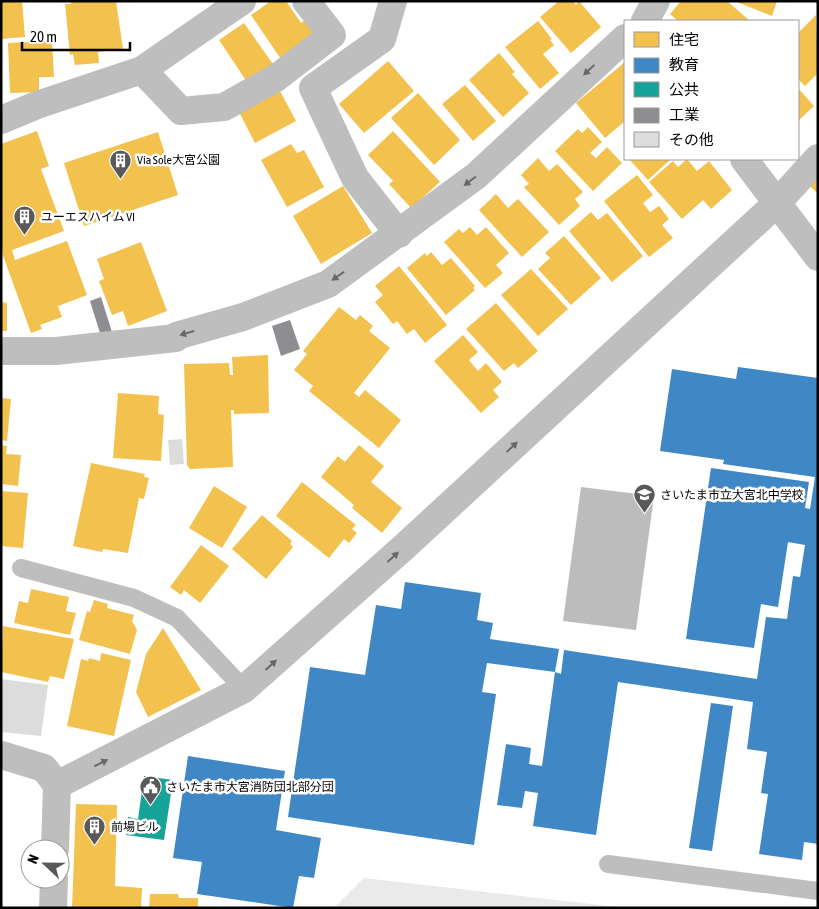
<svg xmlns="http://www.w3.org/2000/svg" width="819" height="909" font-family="'Asap Condensed','Noto Sans JP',sans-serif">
	<rect width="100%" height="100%" fill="#fff"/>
	<path fill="#eaeaea" d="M364,878L626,908H334Z"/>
	<path fill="#bcbcbc" d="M581,487L654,496L636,630L563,621Z"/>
	<path fill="#f2c14e" d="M1,1H22L25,37L1,39Z
		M71,1H116L123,49L98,52L99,63L75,65L73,54L70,55L65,4H71Z
		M271,1H286L301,23L305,20L314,34L283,62L251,15Z
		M559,1H573L576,5L579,1L601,27L571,53L540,17Z
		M681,1H727L750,21H678L670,14Z
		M734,1H777L772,16Z
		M816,15L818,73L805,86L798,79V33Z
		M538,21L552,39L550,40L554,45L543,54L559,73L540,89L505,47Z
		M244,23L275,67L249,85L219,40Z
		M52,41L54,77H39V92L10,93L8,43Z
		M499,53L515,72L512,74L529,93L503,117L469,80Z
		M388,61L414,91L364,133L339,104Z
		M625,62V121L605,138L576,103Z
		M465,85L496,121L473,141L442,104Z
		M798,88L814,106L798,121Z
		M280,91L296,121L255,143L239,112Z
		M418,93L460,140L434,165L391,118Z
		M588,127L602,142L590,153L596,158L607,147L622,163L593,191L555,151L578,129L582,133Z
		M37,131L49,166L41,169L64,231L12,250L15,260L67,241L87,295L58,306L62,317L40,325L42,329L31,333L1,250V144Z
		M393,131L440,182L411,208L389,184L393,181L368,155Z
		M158,132L178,195L84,226L64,163Z
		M291,144L297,153L304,150L324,187L287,207L261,160Z
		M538,158L549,171L557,164L583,192L575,199L580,206L559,225L524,187L529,184L521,175Z
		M629,159H671L648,180Z
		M687,159L697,171L709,161L732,190L711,209L703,200L682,219L649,182L673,161L678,167Z
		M637,175L653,195L643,203L650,212L659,206L669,219L662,225L673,238L649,257L604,201Z
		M818,178V194L810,186Z
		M343,186L372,233L321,264L293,216Z
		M496,194L508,208L518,199L549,232L522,257L479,210Z
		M591,212L598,220L607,213L643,256L612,282L569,231Z
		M470,227L477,235L486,227L509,253L496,265L503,273L485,288L444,242L459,229L463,233Z
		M564,236L601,278L571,305L538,269L550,258L545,253Z
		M141,242L167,311L128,326L123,311L112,315L99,281L104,279L97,259Z
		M431,252L442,265L451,258L475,286L473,288L475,290L446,315L407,268L425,253L427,256Z
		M399,266L447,325L425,343L414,329L407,334L397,321L393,324L375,302L383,295L375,286Z
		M531,269L568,309L538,336L501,295Z
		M1,302L7,303V331H1Z
		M496,303L538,351L518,368L514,363L504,371L466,329Z
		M339,307L356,320L360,315L373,326L369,331L390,348L354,393L359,397L365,390L401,420L379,448L309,391L313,386L294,370L307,354L303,351Z
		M463,335L478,352L469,360L478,371L486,363L502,382L493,390L499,397L481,413L434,361Z
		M268,355L269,413L234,414V410H231L233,467L190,469L187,465L184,364L229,363L230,375H233L232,357Z
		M118,393L159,396L158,414L164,415L161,461L113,458Z
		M1,398L11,399L7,441L1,440Z
		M1,445L7,446L6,454L21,455L18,486L1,484Z
		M359,445L384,466L371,482L402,508L382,533L352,508L354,505L321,477L338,456L345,462Z
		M91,463L145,474L144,477L149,478L144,499L139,498L128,553L103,549L102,552L73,546Z
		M302,482L356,525L352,529L357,533L349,543L344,539L329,558L276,516Z
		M214,486L247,507L222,548L189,528Z
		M1,491L28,493L23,548L1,546Z
		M262,515L292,541L290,544L293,547L266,579L232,549Z
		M201,545L229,566L200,603L184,590L181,595L170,587Z
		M31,589L69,597L66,611L76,613L70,635L14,623L19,601L28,603Z
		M94,600L108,604L107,608L134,615L132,621L137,630L130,654L79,640L87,611L90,612Z
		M3,626L74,639L64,679L50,676L48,682L1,672Z
		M163,628L201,690L148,717L136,692L146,654Z
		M101,653L131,660L114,736L67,726L81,659L88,661L89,658L100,661Z
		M76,804L117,805L115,886L142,888L141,908H72Z
		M150,894H178L179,898H198V908H149Z"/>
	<path fill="#3f88c5" d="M738,367L818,378V844L804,842L802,860L759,854L768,794L761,793L767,752L747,749L753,702L618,682L596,835L533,826L538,793L525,791L522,808L497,805L506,744L531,748L529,764L542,766L555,672L561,674L564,650L757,679L766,617L787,619L793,576L800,577L805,545L788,542L778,607L761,604L754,648L686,639L711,468L809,482L805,508L810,509L815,477L723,464L724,460L660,451L672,369L736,379Z
		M405,582L481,593L477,620L493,623L490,639L559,649L555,672L487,663L482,692L496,694L474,845L288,817L310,667L365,675L376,605L401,609Z
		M711,703L733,706L712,851L689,848Z
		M188,756L285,771L276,830L321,838L314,878L299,876L293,908L197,894L202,862L173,858Z"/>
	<path fill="#17a398" d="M144,776L173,780L164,840L126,835L128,817L138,819Z"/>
	<path fill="#8d8d92" d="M101,297L112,332L101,336L90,301Z
		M290,320L300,349L281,356L272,326Z"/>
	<path fill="#dcdcdc" d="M182,439L184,464L170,465L168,440Z
		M1,679L48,685L41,736L1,732Z"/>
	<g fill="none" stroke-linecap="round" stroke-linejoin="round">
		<path stroke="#bebebe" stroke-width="18" d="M21,568L134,598L177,618L244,689
			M608,864L818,891"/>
		<path stroke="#bebebe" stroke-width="28" d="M393,1L382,39L313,88L355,178L399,234
			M645,21L656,1
			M142,70L181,111L224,107L276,78L332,35L306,1
			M1,120L37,105L142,70L242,1
			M744,159L777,203L818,158
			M1,351H56L176,338V336L243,317L328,284L476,176L625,38
			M1,755L44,768L57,785L55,849
			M57,785L244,689L404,547L777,203L818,257
			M53,908L54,879"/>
	</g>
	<defs><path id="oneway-solid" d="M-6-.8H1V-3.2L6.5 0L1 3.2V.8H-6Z" transform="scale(1.25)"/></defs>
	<g fill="#686868">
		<use href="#oneway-solid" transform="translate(589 70) rotate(137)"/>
		<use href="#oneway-solid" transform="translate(470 181) rotate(143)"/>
		<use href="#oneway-solid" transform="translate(338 276) rotate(145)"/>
		<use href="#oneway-solid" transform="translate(187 333) rotate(164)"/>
		<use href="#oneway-solid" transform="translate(512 447) rotate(-43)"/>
		<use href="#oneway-solid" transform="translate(393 557) rotate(-42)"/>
		<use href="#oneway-solid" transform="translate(271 665) rotate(-42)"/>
		<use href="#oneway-solid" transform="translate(101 763) rotate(-27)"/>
	</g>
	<defs>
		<symbol id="building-pin" viewBox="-11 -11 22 30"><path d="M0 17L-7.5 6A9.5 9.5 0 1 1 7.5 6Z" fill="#595959" stroke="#fff"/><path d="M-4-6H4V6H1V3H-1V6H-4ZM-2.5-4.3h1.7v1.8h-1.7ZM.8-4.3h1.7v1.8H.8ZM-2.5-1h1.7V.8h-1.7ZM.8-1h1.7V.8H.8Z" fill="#fff"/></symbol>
		<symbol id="school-pin" viewBox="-11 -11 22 30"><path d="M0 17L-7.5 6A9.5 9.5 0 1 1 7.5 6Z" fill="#595959" stroke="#fff"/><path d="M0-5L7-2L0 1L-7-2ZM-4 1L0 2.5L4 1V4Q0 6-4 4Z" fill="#fff"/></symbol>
		<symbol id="civic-pin" viewBox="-11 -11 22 30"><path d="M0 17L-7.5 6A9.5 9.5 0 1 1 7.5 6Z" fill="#595959" stroke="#fff"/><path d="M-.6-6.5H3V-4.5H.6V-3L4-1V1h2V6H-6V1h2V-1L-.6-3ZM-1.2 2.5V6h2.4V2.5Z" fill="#fff"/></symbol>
	</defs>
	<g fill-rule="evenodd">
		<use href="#building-pin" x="108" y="148" width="25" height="34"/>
		<use href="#building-pin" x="12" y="204" width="25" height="34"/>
		<use href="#school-pin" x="632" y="482" width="25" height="34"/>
		<use href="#civic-pin" x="138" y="774" width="25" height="34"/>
		<use href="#building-pin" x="82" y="814" width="25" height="34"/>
	</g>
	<g text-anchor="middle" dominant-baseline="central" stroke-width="5" stroke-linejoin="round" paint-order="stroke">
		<g font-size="12" fill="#000" stroke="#fff" text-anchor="start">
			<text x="137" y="160">Via Sole大宮公園</text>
			<text x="41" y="217">ユーエスハイム VI</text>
			<text x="660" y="495">さいたま市立大宮北中学校</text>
			<text x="166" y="787">さいたま市大宮消防団北部分団</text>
			<text x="111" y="827">前場ビル</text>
		</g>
	</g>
	<rect width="819" height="909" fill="none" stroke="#000000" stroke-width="5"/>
	<rect x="624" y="20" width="175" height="140" fill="#ffffff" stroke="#999999"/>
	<rect x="634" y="32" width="25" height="15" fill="#f2c14e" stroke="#999999"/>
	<text x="669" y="45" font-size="15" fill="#000000">住宅</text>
	<rect x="634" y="58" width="25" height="15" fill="#3f88c5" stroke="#999999"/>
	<text x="669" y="70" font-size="15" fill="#000000">教育</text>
	<rect x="634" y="82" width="25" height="15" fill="#17a398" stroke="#999999"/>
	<text x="669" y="95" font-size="15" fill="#000000">公共</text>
	<rect x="634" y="108" width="25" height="15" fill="#8d8d92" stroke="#999999"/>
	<text x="669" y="120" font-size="15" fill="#000000">工業</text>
	<rect x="634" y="132" width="25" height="15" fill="#dcdcdc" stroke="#999999"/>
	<text x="669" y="145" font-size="15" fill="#000000">その他</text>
	<g transform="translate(45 864) rotate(292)"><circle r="24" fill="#ffffff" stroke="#999999"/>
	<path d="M0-4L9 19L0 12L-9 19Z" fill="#595959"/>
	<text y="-8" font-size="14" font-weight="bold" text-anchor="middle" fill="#000000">N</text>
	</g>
	<path d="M22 42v8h108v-8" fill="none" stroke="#000000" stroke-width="2.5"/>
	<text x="30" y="42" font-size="15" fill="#000000" stroke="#ffffff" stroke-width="4" paint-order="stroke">20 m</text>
</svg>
